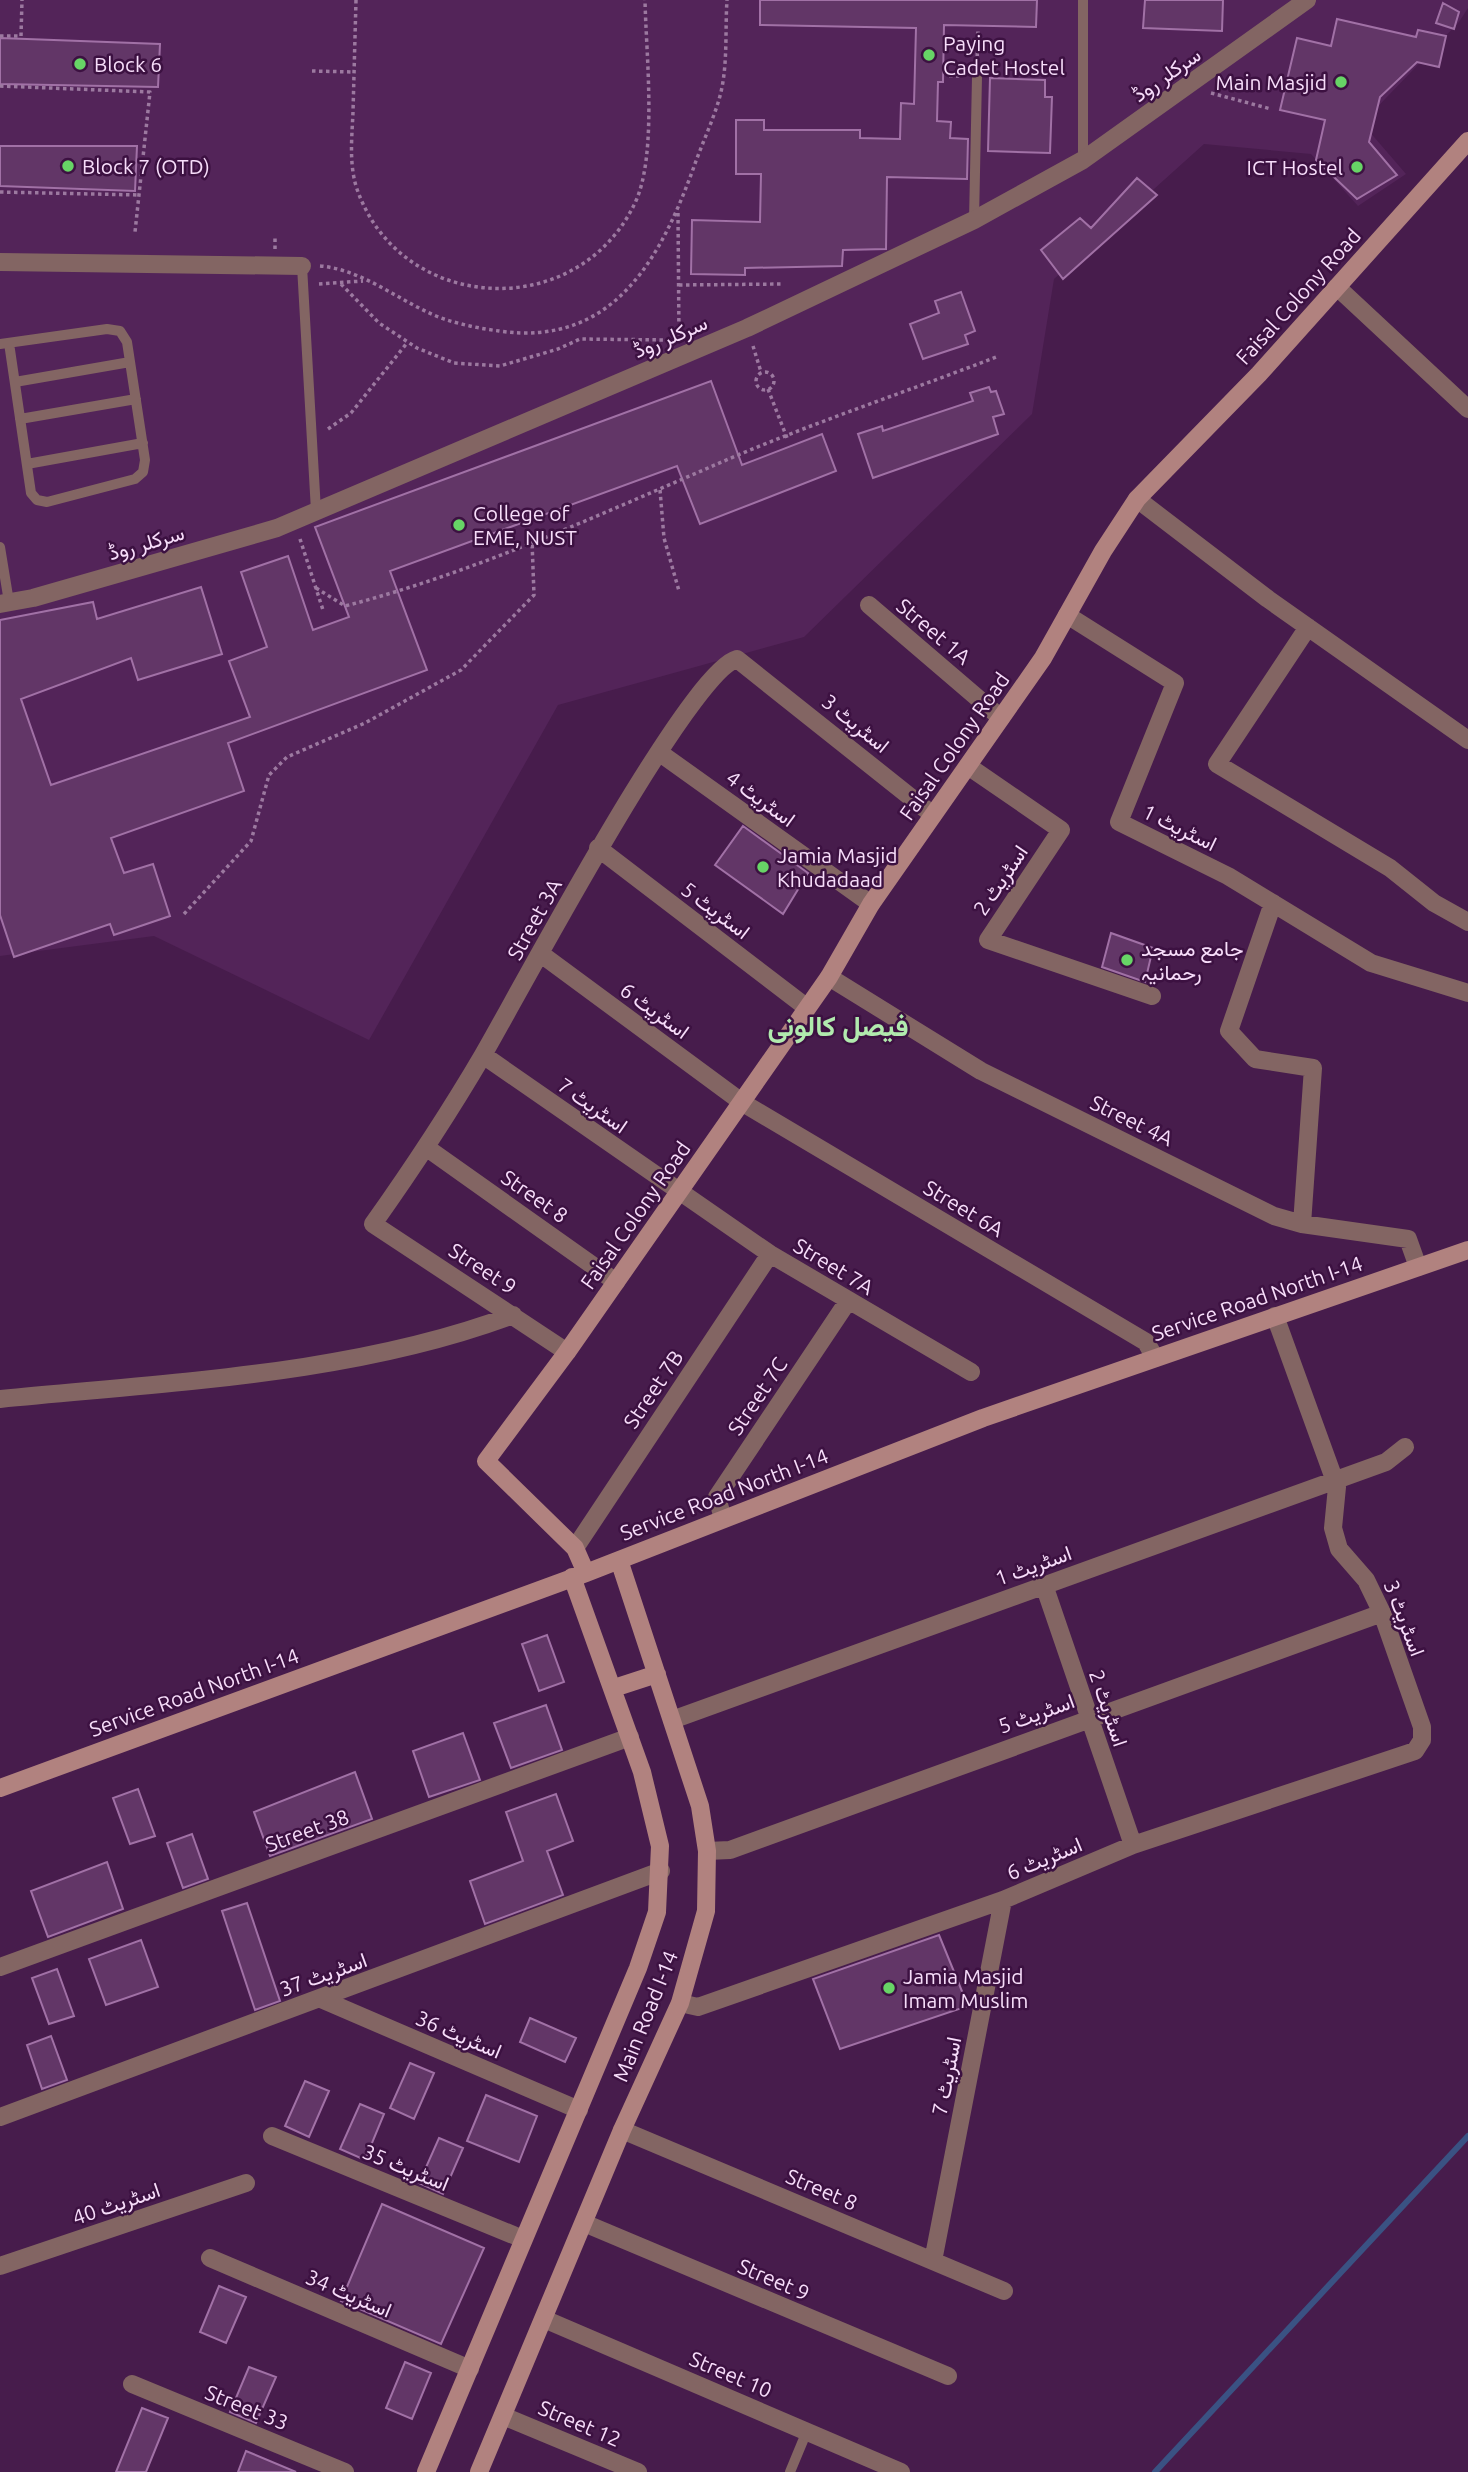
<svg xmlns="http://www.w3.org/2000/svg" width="1468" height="2472" font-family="Ubuntu,Vazirmatn,sans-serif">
	<rect width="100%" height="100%" fill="#471c4c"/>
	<path fill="#532459" d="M0,0H1468V8L1459,22L1362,123L1406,174L1358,206L1311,154L1204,144L1054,279L1032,414L804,637L558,705L369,1040L154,936L0,956Z"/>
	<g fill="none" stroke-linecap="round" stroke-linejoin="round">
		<path stroke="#3a5283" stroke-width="6" d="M1155,2472L1468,2136"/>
	</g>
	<path fill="#623667" stroke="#a171a6" stroke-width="2" d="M760,0H1037L1036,27L944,25L943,82H938L937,121L951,122L950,138L968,139L967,179L887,177L886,249L843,250L842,266L745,268V275L691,274L692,220L760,222L761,174H736V120H764V130H860V138L900,139L901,103L914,104L916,28L760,25Z
		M1145,0H1223L1222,31L1143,28Z
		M1443,3L1459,12L1454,29L1436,23Z
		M1337,19L1416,37L1418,30L1446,36L1439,67L1417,62L1380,97L1369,142L1397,175L1357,199L1316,160L1325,120L1280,110L1297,38L1331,46Z
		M0,38L160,44L158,87L0,84Z
		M990,78L1045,80V97H1052L1050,153L988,151Z
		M0,146H137L135,191L0,186Z
		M1137,178L1157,195L1063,279L1041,250L1080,218L1091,228Z
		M961,292L975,331L965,335L968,344L923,359L910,324L939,313L935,301Z
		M711,381L742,465L822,434L836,471L700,524L677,466L390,571L427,670L228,743L244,791L111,838L124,873L153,864L170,916L114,935L110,924L14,957L0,915V620L93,602L97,619L201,587L222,654L138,680L131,658L21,699L51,785L250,717L229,661L267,647L241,572L288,556L313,630L349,617L315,527Z
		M989,387L991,392L996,391L1004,414L993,417L998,434L873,478L858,434L882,426L883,431L973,401L970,393Z
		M743,826L808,873L783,914L715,865Z
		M1111,933L1153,948L1145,982L1102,967Z
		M547,1635L564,1682L539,1691L522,1644Z
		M546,1705L562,1750L511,1768L494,1723Z
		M463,1733L480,1780L429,1797L413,1751Z
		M355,1772L372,1819L270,1856L254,1812Z
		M138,1789L155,1836L130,1844L113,1798Z
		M556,1794L573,1841L547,1851L563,1895L485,1924L470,1881L523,1861L506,1812Z
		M192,1834L208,1879L183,1888L167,1843Z
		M107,1862L123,1909L48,1937L31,1891Z
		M247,1903L280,2001L255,2010L222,1911Z
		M939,1935L968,2006L840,2049L813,1979Z
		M141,1940L158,1987L106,2005L89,1959Z
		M57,1969L74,2016L49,2024L32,1978Z
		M530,2018L576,2038L565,2062L520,2042Z
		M51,2036L67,2080L42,2089L27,2045Z
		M410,2063L434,2073L414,2119L390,2108Z
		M305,2081L329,2091L309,2137L285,2126Z
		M486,2095L537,2116L519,2162L467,2141Z
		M360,2104L384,2114L365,2160L340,2149Z
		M439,2138L463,2148L443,2194L419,2183Z
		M382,2204L484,2248L441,2344L341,2301Z
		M219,2286L246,2297L226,2343L200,2332Z
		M405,2362L431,2373L412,2419L386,2408Z
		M249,2367L276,2377L256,2423L230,2412Z
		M142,2408L168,2418L146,2472H116Z
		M246,2451L296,2472H238Z"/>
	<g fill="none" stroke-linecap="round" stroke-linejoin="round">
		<path stroke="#9c79a0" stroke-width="3.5" stroke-dasharray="3.5 3.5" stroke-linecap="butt" d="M356,0C355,37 354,74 353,112C352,136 349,162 356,186C397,313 575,325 634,205C658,158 646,55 645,0
			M0,36H21L22,0
			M977,63L978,30
			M312,71L354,72
			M949,76H962
			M0,86L150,92L135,232
			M1211,93L1271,109
			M0,192L139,195
			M678,213L679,338
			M275,249V237
			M320,266C367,270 404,306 447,320C463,325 483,329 499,331C616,348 663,254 696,161C704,139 714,118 720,96C728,66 725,30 727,0
			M319,284L363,281
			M341,284L379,323L417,348L454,363L500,366L558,349L580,339L668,340
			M679,285L783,284
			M753,346L761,372
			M756 381a9 9 0 1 1 18 0a9 9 0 1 1-18 0Z
			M768,389L787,438
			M328,429L351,413L407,343
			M660,490L664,538L679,591
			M300,539L323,610
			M316,588L345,606C469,574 590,519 708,468C800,427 901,394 996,357
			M184,914L251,841L269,775L287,757L365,723L461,670L534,595L532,541"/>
		<path stroke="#836563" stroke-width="10" d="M1083,0V160
			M974,220L977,77
			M302,266L316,511
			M0,344L107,329L120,331L127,342L145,460L143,472L135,479L47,502L37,500L31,493L9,343
			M15,382L130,362
			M20,419L136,399
			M27,464L143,443
			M0,547L9,602
			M790,2472L807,2431"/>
		<path stroke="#836563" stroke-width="18" d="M0,262L302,266
			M1337,287L1468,409
			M1137,499L1268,599L1468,740
			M0,604L33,598L277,528L747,328L974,220L1083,160L1307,0
			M869,605L1001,718
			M1067,615L1175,683L1119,822L1228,876L1371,963L1468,993
			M1308,627L1217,764L1390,868L1434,903L1468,922
			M660,753L871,904
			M968,766L1061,830L988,940L1152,996
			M598,848L806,1007
			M1273,903L1229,1031L1255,1059L1313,1068L1302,1224
			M541,954L743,1103L1146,1342L1155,1358
			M829,977L981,1071L1274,1216L1302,1224L1408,1239L1418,1267
			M483,1055L770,1254L971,1372
			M427,1148L616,1282
			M567,1352L373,1224C412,1169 449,1113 483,1055C518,995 689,671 737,659L933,815
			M0,1399C169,1382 353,1375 513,1315
			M723,1519L717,1497L848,1301
			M575,1548L770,1254
			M1044,1585L1133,1845
			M672,1720L1386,1462L1405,1447
			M707,1851L730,1850L1382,1613
			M0,1967L630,1737
			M321,1999L579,2110
			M680,2003L698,2007L1003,1900L1133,1845L1415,1751L1422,1740V1727L1382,1613L1366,1580L1339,1549L1333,1528L1337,1487L1275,1316
			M0,2117L661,1871
			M622,2130L1004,2291
			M272,2136L523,2239
			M584,2223L948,2376
			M210,2258L470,2369
			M933,2261L1003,1900
			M0,2266L246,2183
			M544,2319L901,2472
			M132,2384L345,2472
			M503,2416L638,2472"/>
		<path stroke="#b1827f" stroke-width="18" d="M586,1573L575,1548L486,1461L567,1352L829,977L871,904L1043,658L1103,551L1137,499L1259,374L1468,141
			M614,1688L657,1674
			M0,1788L586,1573L983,1418L1468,1250
			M426,2472L638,1968L657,1912L660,1846L642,1772L572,1577
			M479,2472L622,2130L680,2003L706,1911L707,1851L700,1806L619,1560"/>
	</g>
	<g fill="#67d466" stroke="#3c1141" stroke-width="2.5">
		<circle cx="929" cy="55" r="7"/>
		<circle cx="80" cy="64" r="7"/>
		<circle cx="1341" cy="82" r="7"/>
		<circle cx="68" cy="166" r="7"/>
		<circle cx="1357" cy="167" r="7"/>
		<circle cx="459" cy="525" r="7"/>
		<circle cx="763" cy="867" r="7"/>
		<circle cx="1127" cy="960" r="7"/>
		<circle cx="889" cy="1988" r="7"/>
	</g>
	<g text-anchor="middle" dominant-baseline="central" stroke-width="5" stroke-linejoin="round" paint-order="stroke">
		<g font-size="21" fill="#f7ddfa" stroke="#3c1141" text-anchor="start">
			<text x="943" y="43">Paying<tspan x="943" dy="24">Cadet Hostel</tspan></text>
			<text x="94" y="64">Block 6</text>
			<text x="1327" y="82" text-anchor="end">Main Masjid</text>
			<text x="82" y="166">Block 7 (OTD)</text>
			<text x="1343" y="167" text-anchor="end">ICT Hostel</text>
			<text x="473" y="513">College of<tspan x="473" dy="24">EME, NUST</tspan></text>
			<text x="777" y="855">Jamia Masjid<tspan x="777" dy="24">Khudadaad</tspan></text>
			<text x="1141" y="948">جامع مسجد<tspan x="1141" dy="24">رحمانیہ</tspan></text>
			<text x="903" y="1976">Jamia Masjid<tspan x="903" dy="24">Imam Muslim</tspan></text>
		</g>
		<g font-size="21" fill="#f7ddfa" stroke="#3c1141">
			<text transform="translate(1166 74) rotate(-35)">سرکلر روڈ</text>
			<text transform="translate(1298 296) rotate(-48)">Faisal Colony Road</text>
			<text transform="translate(670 336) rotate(-23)">سرکلر روڈ</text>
			<text transform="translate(146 542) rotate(-16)">سرکلر روڈ</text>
			<text transform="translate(934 631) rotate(40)">Street 1A</text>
			<text transform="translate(856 723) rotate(39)">اسٹریٹ 3</text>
			<text transform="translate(954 746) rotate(-55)">Faisal Colony Road</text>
			<text transform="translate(761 798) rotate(36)">اسٹریٹ 4</text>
			<text transform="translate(1180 827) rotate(26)">اسٹریٹ 1</text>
			<text transform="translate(1000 880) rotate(-56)">اسٹریٹ 2</text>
			<text transform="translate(716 910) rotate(37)">اسٹریٹ 5</text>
			<text transform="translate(534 919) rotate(-61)">Street 3A</text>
			<text transform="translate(655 1010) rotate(36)">اسٹریٹ 6</text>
			<text transform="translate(593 1105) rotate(35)">اسٹریٹ 7</text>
			<text transform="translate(1132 1120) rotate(26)">Street 4A</text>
			<text transform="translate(535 1196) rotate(35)">Street 8</text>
			<text transform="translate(964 1208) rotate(31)">Street 6A</text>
			<text transform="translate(635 1215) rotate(-55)">Faisal Colony Road</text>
			<text transform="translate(834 1266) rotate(31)">Street 7A</text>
			<text transform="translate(483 1268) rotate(33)">Street 9</text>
			<text transform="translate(1257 1298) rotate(-19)">Service Road North I-14</text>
			<text transform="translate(653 1389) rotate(-56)">Street 7B</text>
			<text transform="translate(757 1396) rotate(-56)">Street 7C</text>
			<text transform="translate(724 1494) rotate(-21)">Service Road North I-14</text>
			<text transform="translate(1033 1565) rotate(-20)">اسٹریٹ 1</text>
			<text transform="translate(1405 1618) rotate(69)">اسٹریٹ 3</text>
			<text transform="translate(194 1692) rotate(-20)">Service Road North I-14</text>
			<text transform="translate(1109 1708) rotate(71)">اسٹریٹ 2</text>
			<text transform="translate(1036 1713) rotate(-20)">اسٹریٹ 5</text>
			<text transform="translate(307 1830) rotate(-20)">Street 38</text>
			<text transform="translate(1044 1858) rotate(-23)">اسٹریٹ 6</text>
			<text transform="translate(323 1974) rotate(-20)">اسٹریٹ 37</text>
			<text transform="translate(645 2016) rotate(-68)">Main Road I-14</text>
			<text transform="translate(459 2034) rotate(23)">اسٹریٹ 36</text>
			<text transform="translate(946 2076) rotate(-79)">اسٹریٹ 7</text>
			<text transform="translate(406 2167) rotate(22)">اسٹریٹ 35</text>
			<text transform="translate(822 2189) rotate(23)">Street 8</text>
			<text transform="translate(116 2203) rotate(-19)">اسٹریٹ 40</text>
			<text transform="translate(774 2279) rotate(23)">Street 9</text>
			<text transform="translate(349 2293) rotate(23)">اسٹریٹ 34</text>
			<text transform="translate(731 2374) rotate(23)">Street 10</text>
			<text transform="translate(247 2407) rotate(22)">Street 33</text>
			<text transform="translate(580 2423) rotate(23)">Street 12</text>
		</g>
		<g font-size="28" font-weight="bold" fill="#b1eaae" stroke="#3c1141">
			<text x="838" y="1025">فیصل کالونی</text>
		</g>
	</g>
</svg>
